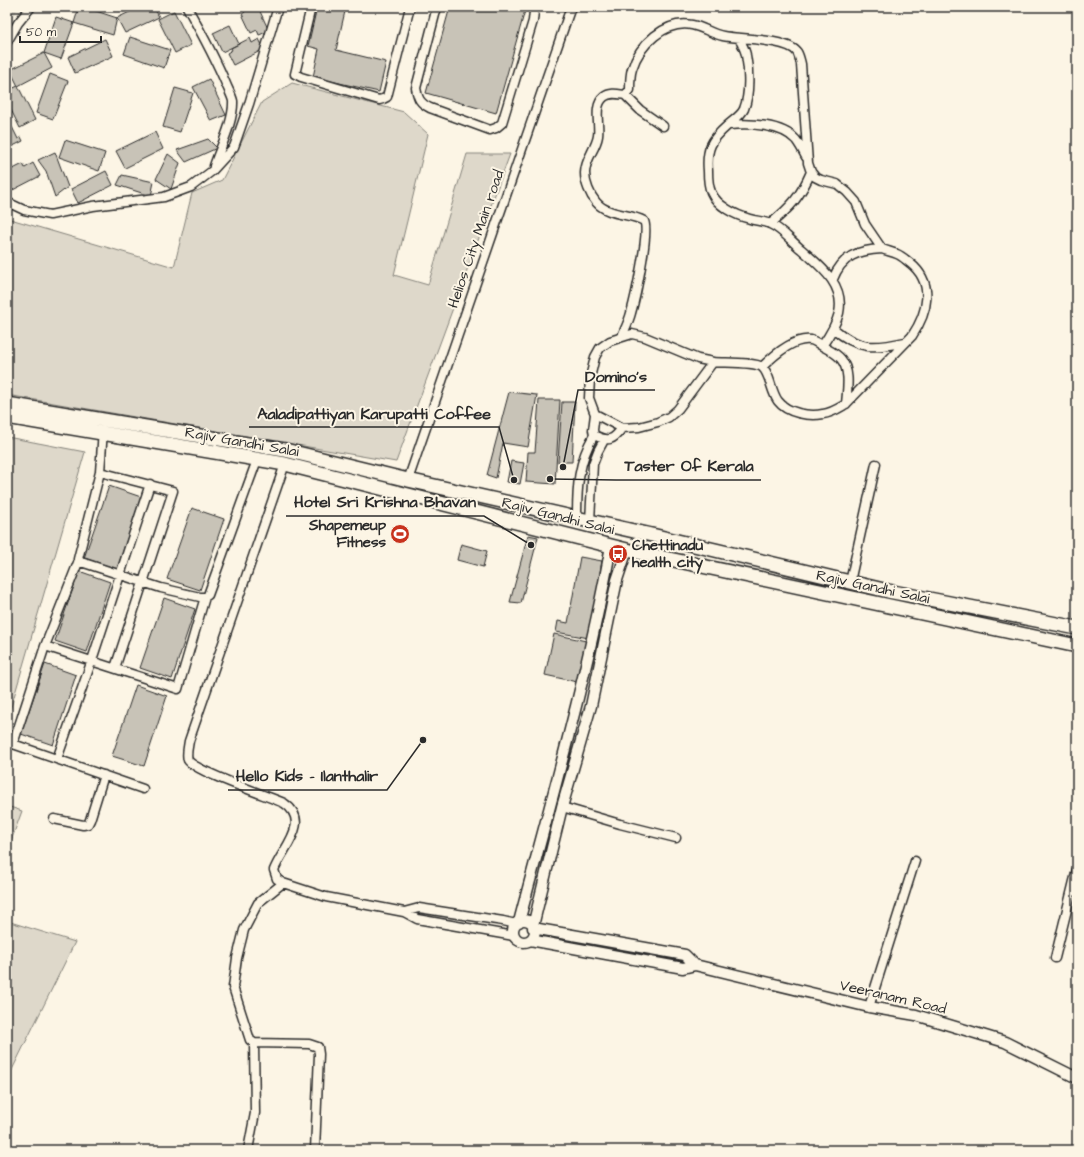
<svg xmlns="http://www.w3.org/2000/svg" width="1084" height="1157" font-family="'Architects Daughter',sans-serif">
	<rect width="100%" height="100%" fill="#fcf5e5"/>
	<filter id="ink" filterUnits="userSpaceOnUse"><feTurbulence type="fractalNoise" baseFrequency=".025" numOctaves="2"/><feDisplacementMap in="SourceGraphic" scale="8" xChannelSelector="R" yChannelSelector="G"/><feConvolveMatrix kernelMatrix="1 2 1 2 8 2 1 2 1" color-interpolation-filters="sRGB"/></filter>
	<g filter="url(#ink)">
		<path fill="#ece6d7" d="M7,7H18L7,32Z"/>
		<path fill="#ded8ca" stroke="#84827a" d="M292,83L404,112L428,134L394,275L428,285L467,154H510L396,462L7,395V218L174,267L192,193L222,180L262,102Z
			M7,437L85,452L7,721Z
			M7,806L22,811L7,852Z
			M7,921L75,942L7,1080Z"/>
		<path fill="#c8c3b7" stroke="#2b2b2b" d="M79,7H84L117,18L113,35L74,23Z
			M140,7H154L159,17L125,33L117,18Z
			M243,7H258L269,31L259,35L257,30L251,33L242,14L245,12Z
			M317,7H346L336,50L386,62L379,92L313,77L319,49L308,46Z
			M450,7H526L496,113L426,93Z
			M174,11L191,45L175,53L158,19Z
			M56,17L74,23L61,59L44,53Z
			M230,25L239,44L222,52L213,33Z
			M130,37L170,50L164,68L124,54Z
			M250,38L252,43L259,39L264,49L233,65L227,53L232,50L231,48Z
			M105,39L113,56L75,73L68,57Z
			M44,53L52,68L18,86L10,70Z
			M50,74L68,81L53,119L36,113Z
			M209,79L226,115L211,121L193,87Z
			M18,86L35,120L20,128L7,102V91Z
			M175,88L193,93L180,132L163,127Z
			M12,127L18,139L21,137L23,141L7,149V130Z
			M155,132L163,149L125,168L116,151Z
			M208,139L217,148L186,162L177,150Z
			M65,140L105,153L99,171L59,157Z
			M55,152L68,187L55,197L46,171L38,160Z
			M168,154L180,163L171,189L156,179Z
			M7,157L13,169L23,164L25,168L33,163L40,176L7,193Z
			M106,171L113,185L78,203L71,189Z
			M122,175L154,182L151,196L117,185Z
			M509,392L537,395L528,447L503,443L496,478L487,475Z
			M539,400H560L555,484L526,482L528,452H535Z
			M562,402H575L572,462H558Z
			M511,461L524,463L520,484L507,482Z
			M109,486L141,497L117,569L84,558Z
			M192,508L224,519L200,590L167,579Z
			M528,535L538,537L521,603L510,602Z
			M461,544L487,551L483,567L457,560Z
			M580,557L602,561L589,638L556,632L558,621L568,623Z
			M79,571L110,582L87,652L55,641Z
			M164,598L195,609L172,679L140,668Z
			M554,634L586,641L577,682L545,675Z
			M45,664L76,675L53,745L21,734Z
			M136,685L167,696L144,766L112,756Z"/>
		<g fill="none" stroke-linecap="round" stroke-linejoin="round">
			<defs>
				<path id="minor" d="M187,7C201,32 215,57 226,84C228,89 232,96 233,101C234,121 220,148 214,166
					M311,7L295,74L301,77L379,100L383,99L387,97L410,7
					M437,7L416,88C418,99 420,103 430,108L490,130L496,128L502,123L533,21L534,11L533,7
					M739,38C741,43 745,49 746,55C749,70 750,94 744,109C741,116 732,121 727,126C711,140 706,149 708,171C708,177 708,185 711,192C717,206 735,215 750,219C756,221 764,221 770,224C782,229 791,241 801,249C820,266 845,284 839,313C836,325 829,336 822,346C819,344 815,341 811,340C794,337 773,356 762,367
					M7,42L18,23L31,7
					M625,95L640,110L663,126
					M729,125C749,123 782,124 796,140C800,145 803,151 806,157
					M7,202L24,210L50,215L93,206L164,197L191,187L212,171L234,147L249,104L278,7
					M770,224C791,207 800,197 811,172
					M833,279C842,256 858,250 882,249
					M833,328C858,350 874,349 905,342
					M822,346C829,350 836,353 841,359C851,371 847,390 846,404
					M595,414L622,428L639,427L658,422L669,417L678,409L713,362C724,363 755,362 762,367C770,373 771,392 778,401C787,413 809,417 823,414C832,413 839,408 846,404L912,336C928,312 935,283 910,263C906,260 902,256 897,254C892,252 887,251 882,249L865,224L856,202L847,192L837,184L821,180L815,177L811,172L808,163L801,64C800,60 799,55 797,52C788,39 739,39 723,36C712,34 703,27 692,25C665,20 639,45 632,69C630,75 630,83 630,90L625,95C618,94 610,92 604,97C593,106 600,124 598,136C596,149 585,159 585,173C585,183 590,195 596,202C608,216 629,213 644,221C650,231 635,299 631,313C629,321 625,329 622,336
					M622,428C613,441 608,442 594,435L593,430L595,414L589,398L590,378L595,357L600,348L610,341L632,334L645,337L698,359L713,362
					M103,430L100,472L78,559L81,562L161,588L200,597H205
					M285,464L189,741C188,747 186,755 188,760C194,771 268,796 284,803C312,822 283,847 274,870L277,879L283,883L326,897L404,912L417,919L514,936
					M100,472L173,491L115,668
					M408,480L571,7
					M577,518C577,487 578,462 594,435
					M590,521L593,464L598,451L604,440
					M79,560L45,646L13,744L143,789
					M850,582L876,464
					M45,646L178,689L205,597L208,595L257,460
					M57,759L92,660L150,484
					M562,807L620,824L676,838
					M54,819L83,825L88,824L90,820L104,775
					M283,883L258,903L244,930L237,958L233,987L250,1040L254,1043L309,1044L318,1047L319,1054L315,1150
					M404,912L419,908L503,921L516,924
					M1055,958L1077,869
					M869,1007L915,861
					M248,1150L255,1113L254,1043"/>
				<path id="tertiary" d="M513 931a11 11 0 1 1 22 0a11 11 0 1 1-22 0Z
					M519,922C552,797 588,673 611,546
					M533,926L562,807L591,706L617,580L627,550
					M533,928L685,955L695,965
					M530,940L683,968L695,965L869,1007L916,1015L1005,1042L1077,1078"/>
				<path id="primary" d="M7,404L285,450L408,480L656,536L888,591L1077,628
					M7,417L285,464L627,550L1077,646"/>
			</defs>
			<use href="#minor" stroke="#2b2b2b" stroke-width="11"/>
			<use href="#tertiary" stroke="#2b2b2b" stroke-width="13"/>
			<use href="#primary" stroke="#2b2b2b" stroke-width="16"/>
			<use href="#minor" stroke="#fcf5e5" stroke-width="8"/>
			<use href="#tertiary" stroke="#fcf5e5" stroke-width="10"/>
			<use href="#primary" stroke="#fcf5e5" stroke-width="13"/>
		</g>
	</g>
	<defs>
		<symbol id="stadium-disc" viewBox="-11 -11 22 22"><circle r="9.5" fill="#c8321e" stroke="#fcf5e5"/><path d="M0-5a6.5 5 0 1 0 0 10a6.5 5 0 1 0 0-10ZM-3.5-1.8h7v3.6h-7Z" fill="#fff"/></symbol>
		<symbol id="bus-disc" viewBox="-11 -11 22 22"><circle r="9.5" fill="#c8321e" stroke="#fcf5e5"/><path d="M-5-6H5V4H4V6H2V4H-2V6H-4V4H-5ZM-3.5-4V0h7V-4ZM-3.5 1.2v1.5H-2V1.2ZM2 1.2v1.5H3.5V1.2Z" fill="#fff"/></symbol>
	</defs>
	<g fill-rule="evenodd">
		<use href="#stadium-disc" x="389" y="523" width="22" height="22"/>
		<use href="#bus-disc" x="607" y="543" width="22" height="22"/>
	</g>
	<g text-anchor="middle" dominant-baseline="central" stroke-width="4" stroke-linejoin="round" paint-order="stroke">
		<g font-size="15" fill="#2b2b2b" stroke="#fcf5e5">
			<text transform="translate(476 239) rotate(-71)">Helios City Main road</text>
			<text transform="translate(242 442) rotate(10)">Rajiv Gandhi Salai</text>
			<text transform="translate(558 516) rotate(14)">Rajiv Gandhi Salai</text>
			<text transform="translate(873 587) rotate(12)">Rajiv Gandhi Salai</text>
			<text transform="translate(893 997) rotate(13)">Veeranam Road</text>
		</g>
		<g font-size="15" font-weight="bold" fill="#2b2b2b" stroke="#fcf5e5" text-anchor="end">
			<text x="386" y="525">Shapemeup<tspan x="386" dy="17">Fitness</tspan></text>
			<text x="632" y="545" text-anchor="start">Chettinadu<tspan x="632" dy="17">health city</tspan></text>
		</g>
	</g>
	<path fill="none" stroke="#2b2b2b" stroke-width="1.5" d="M563 467L578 390H655M514 480L499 427H249M550 479L616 480H761M531 545L484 516H286M423 740L387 790H228"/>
	<g fill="#2b2b2b" stroke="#fcf5e5" stroke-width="1.5">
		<circle cx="563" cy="467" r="4"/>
		<circle cx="514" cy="480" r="4"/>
		<circle cx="550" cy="479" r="4"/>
		<circle cx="531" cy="545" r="4"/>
		<circle cx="423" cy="740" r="4"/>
	</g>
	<g font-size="16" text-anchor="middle" font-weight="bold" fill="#2b2b2b" stroke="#fcf5e5" stroke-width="4" stroke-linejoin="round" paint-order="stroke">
		<text x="616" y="382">Domino's</text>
		<text x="374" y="419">Aaladipattiyan Karupatti Coffee</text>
		<text x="689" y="471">Taster Of Kerala</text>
		<text x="385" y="507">Hotel Sri Krishna Bhavan</text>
		<text x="307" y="781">Hello Kids - Ilanthalir</text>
	</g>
	<rect width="1084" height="1157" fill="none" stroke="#fcf5e5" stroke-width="24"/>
	<rect x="12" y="12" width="1060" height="1133" fill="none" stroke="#2b2b2b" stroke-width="1.5" filter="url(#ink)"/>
	<path d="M20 36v6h81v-6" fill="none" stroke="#2b2b2b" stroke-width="2"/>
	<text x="26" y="36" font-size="12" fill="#2b2b2b" stroke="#fcf5e5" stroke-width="3" paint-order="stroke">50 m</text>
</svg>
